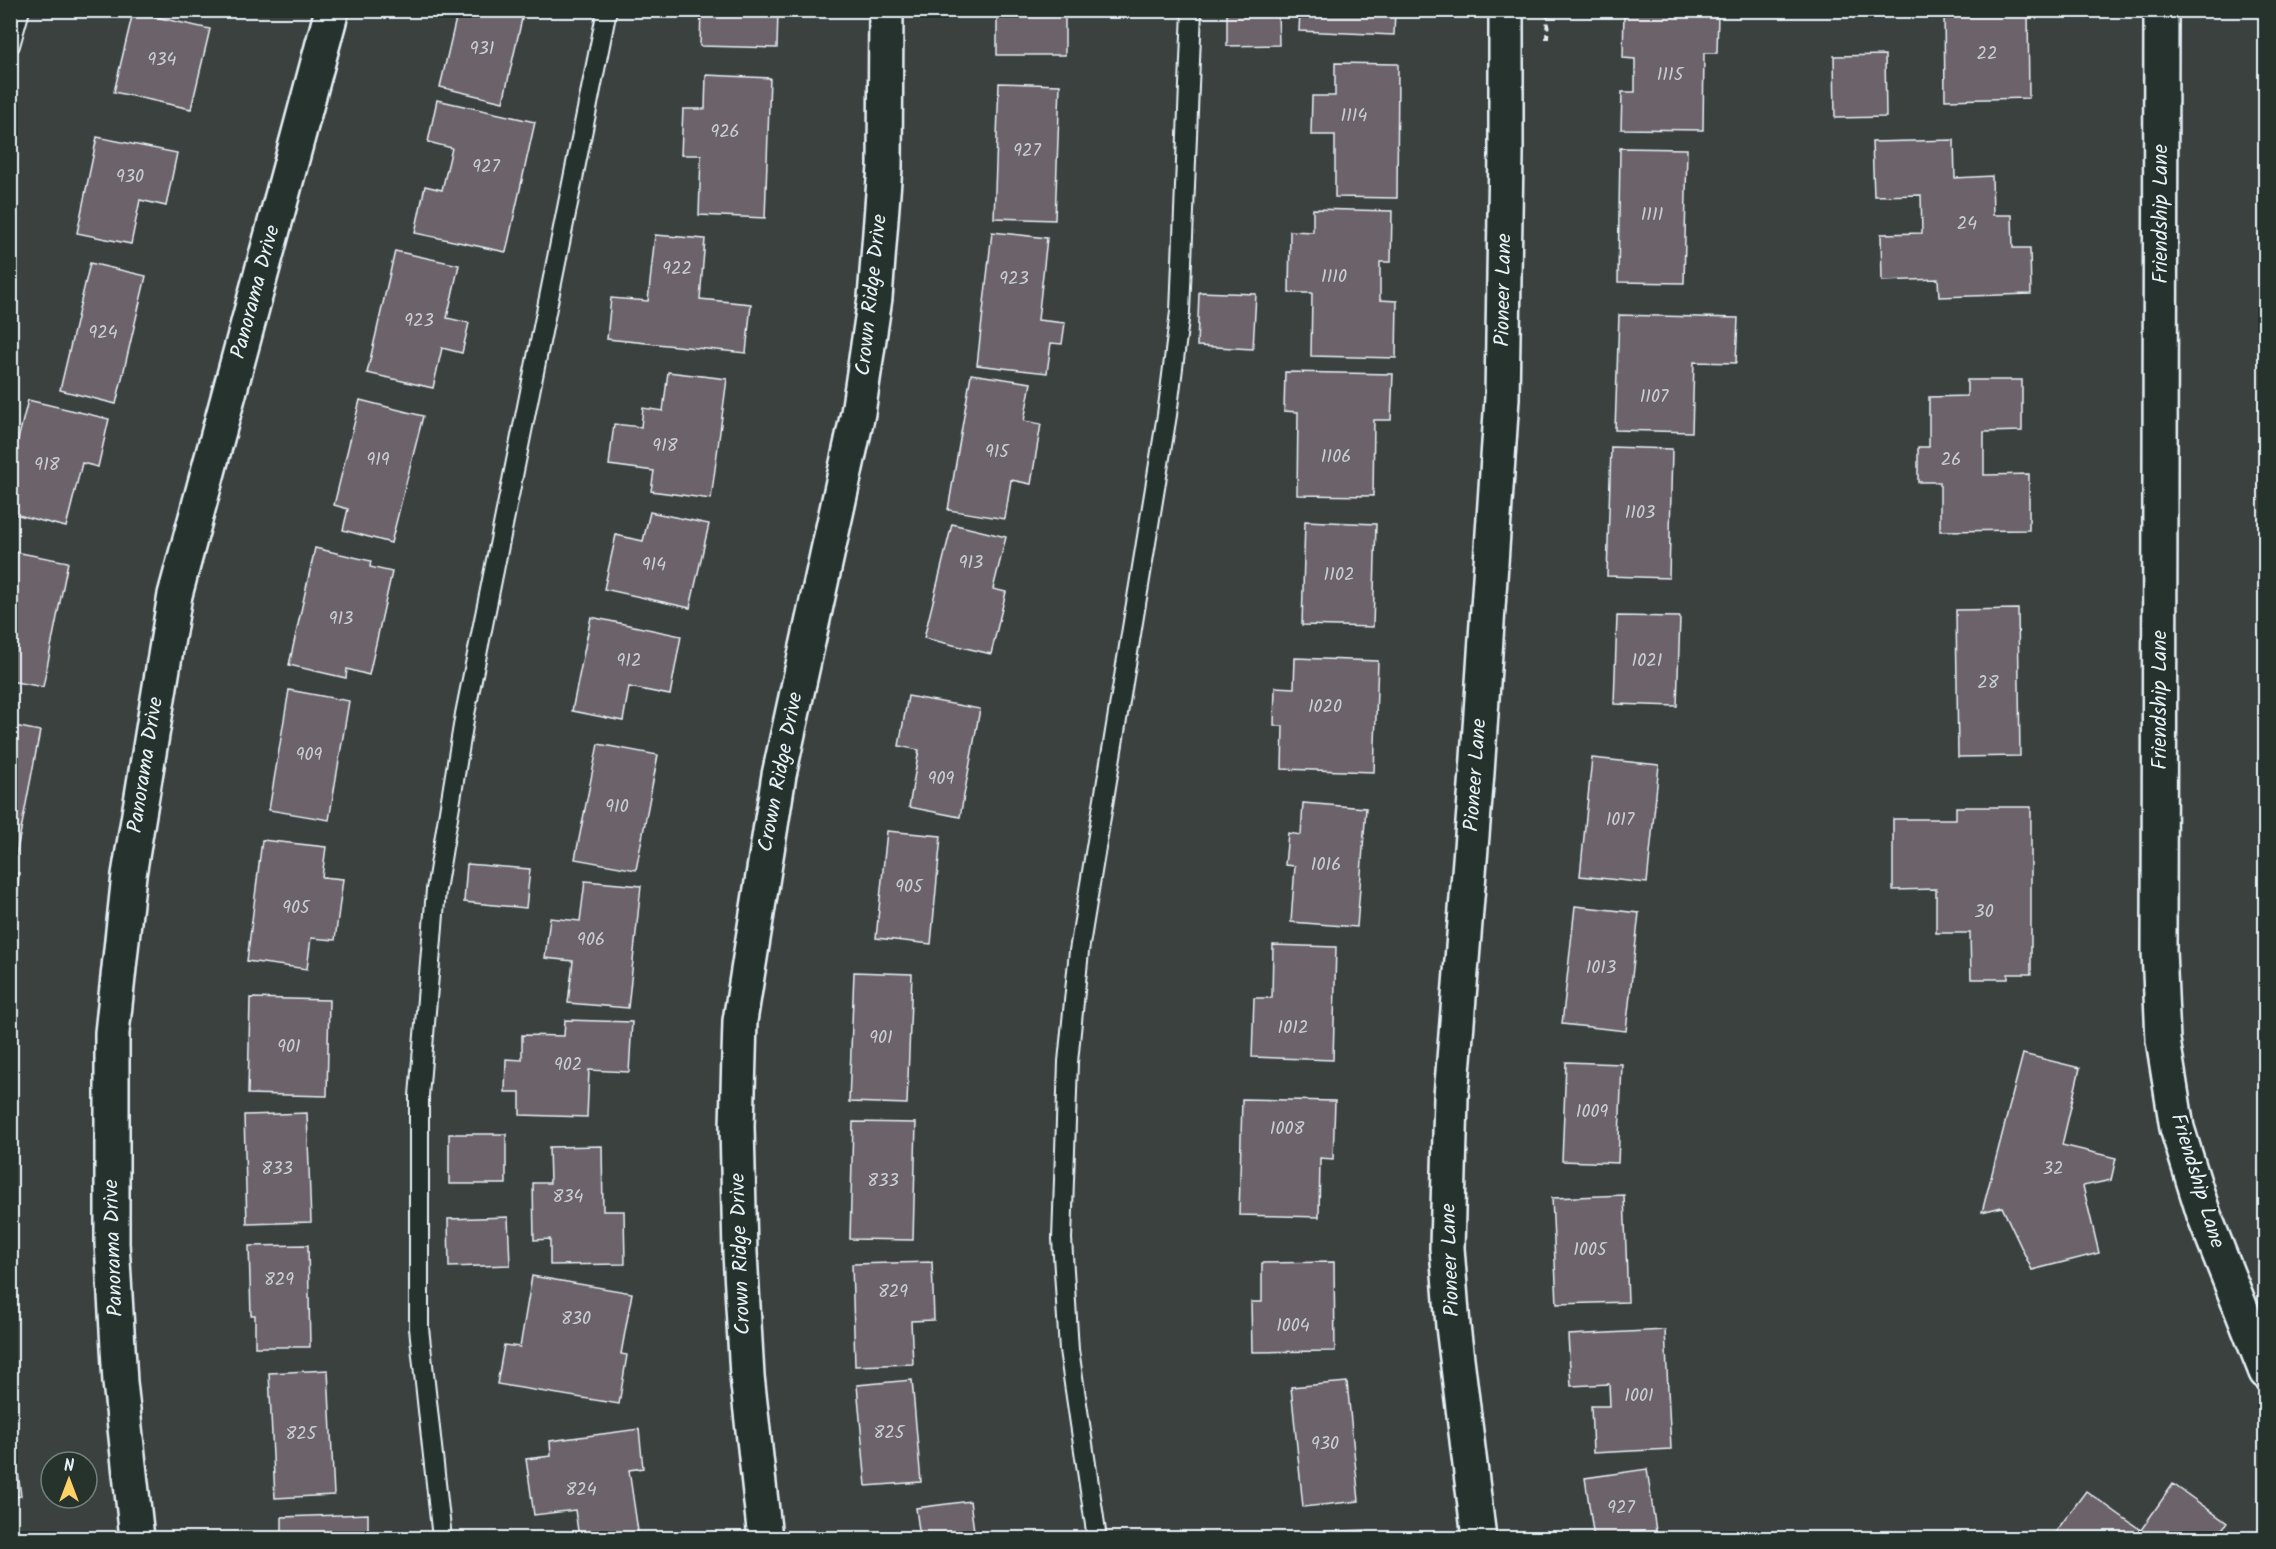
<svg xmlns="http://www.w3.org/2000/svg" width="2276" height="1549" font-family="Kalam,sans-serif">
	<rect width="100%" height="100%" fill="#3b413f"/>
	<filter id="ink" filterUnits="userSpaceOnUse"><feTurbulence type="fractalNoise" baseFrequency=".0167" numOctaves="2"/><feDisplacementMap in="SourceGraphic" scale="12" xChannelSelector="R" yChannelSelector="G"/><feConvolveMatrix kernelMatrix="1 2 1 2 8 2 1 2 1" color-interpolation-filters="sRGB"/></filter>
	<g filter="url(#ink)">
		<path fill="#6c636a" stroke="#e8f1f8" stroke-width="1.5" d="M458,10H524L503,102L440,87Z
			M701,10H778L777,48L700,46Z
			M997,10H1065V55H997Z
			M1227,10H1278L1279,45L1227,46Z
			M1300,10H1395L1394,35L1299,31Z
			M1944,10H2028L2029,98L1945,100Z
			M1624,11L1718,13L1717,53H1704L1703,130L1621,129L1622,92H1635V59L1623,58Z
			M133,12L210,29L191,109L114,92Z
			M1885,55L1886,117L1835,118L1834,56Z
			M1335,63L1398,64L1397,198L1335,197V135H1311L1312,96H1335Z
			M706,75L770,78L765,218L699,215L701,155H681L683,109H705Z
			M999,83L1060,85L1055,220L994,218Z
			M437,100L535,122L506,252L415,233L425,186L442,190L452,148L428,142Z
			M97,137L177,153L166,206L140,200L131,244L77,233Z
			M1954,140L1955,178L1992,176L1993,215H2012L2013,248H2030L2031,294L1939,297L1938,279L1882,281L1881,234L1922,233L1921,195L1874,196L1872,142Z
			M1620,148L1687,149L1684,283L1618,282Z
			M1313,209L1392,211L1391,262H1380V300L1397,301L1396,358L1311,356L1312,293H1289L1290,231L1313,232Z
			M992,232L1047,238L1038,320L1065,323L1062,344L1051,343L1047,373L977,365Z
			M655,235L705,239L700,299L751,304L746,353L607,339L611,298L648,301Z
			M395,251L459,265L447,318L469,323L462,353L442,348L433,388L367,373Z
			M90,263L146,276L116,404L60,390Z
			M1199,292L1256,294L1253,349L1197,346Z
			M1619,315L1738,318L1736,363L1694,362L1692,432L1615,430Z
			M668,372L727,379L711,499L651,491L654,471L609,465L614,424L641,427L643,408L663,411Z
			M1285,372L1393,374L1391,420H1374L1373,496L1297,495L1298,412L1284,411Z
			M971,374L1031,383L1024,421L1041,424L1031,484L1011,480L1005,519L948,510Z
			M1967,380H2022V431L1984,432V475L2029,474V530L1940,531V482H1918V447H1929V397L1967,396Z
			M28,400L109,419L98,467L82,463L66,527L10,513V471Z
			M360,400L423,416L391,543L343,530L348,509L334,505Z
			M1611,447L1672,449L1669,578L1607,576Z
			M650,512L709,524L690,608L604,589L616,535L643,541Z
			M1305,521L1376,524L1373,627L1302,625Z
			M952,524L1006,537L993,589L1006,592L991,654L924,638Z
			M315,548L371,561L370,567L392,572L369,675L347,669L346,678L289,665Z
			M10,551L68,562L43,687L10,681Z
			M2018,609L2020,756L1958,757L1956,610Z
			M1617,616L1680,617L1677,706L1614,704Z
			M591,617L681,636L670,695L629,687L623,721L572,711Z
			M1295,658L1378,661L1374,772L1282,769L1283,726H1274L1275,687L1294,688Z
			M289,690L349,701L329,820L269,810Z
			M908,696L980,709L960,817L909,807L919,750L899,746Z
			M10,725L40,731L16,856L10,855Z
			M598,744L658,755L636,870L575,859Z
			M1592,758L1659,765L1647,883L1580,876Z
			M1303,803L1366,808L1357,927L1291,922L1295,866L1285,865L1288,833L1301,835Z
			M1956,807H2031V974H2008V979H1971L1970,933H1936V889L1893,890V819H1956Z
			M887,831L941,836L931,944L876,938Z
			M262,840L326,847L322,877L343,879L335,940L311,938L307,969L247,961Z
			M467,864L530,869L526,908L464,902Z
			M10,873H19L11,974H10Z
			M585,881L641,886L628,1008L568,1003L573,961L545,958L550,918L580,921Z
			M1575,906L1639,913L1626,1031L1562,1024Z
			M1273,945L1336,947L1333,1060L1252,1057L1254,998H1272Z
			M854,972L912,974L907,1104L849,1102Z
			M250,998L329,1000L327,1096L248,1094Z
			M565,1020L632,1022L629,1072L589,1070L587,1117L520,1115V1092H505L506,1059L522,1060V1035L564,1036Z
			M2023,1054L2080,1068L2062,1145L2116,1158L2111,1180L2083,1186L2099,1253L2032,1270L2002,1207L1982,1212Z
			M1566,1062L1622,1064L1618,1163L1562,1161Z
			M1242,1099L1335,1101L1333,1159L1320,1158L1319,1217L1239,1215Z
			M307,1113L311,1222L247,1224L244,1115Z
			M853,1122L916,1123L913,1240L850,1239Z
			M449,1134H506V1184H449Z
			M602,1146L603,1211H624L625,1264L550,1265V1239L534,1240L533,1183H550L549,1147Z
			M1624,1195L1628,1302L1557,1304L1552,1198Z
			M508,1217L510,1265L449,1267L448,1219Z
			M308,1245L310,1347H255V1315H251L249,1246Z
			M932,1262L934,1320L911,1321L913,1364L855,1366L852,1264Z
			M1334,1262L1335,1351L1252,1352L1251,1302H1262V1263Z
			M532,1276L632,1293L621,1354L627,1355L619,1404L497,1384L504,1345L520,1347Z
			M1665,1330L1671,1449L1593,1453L1591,1406H1610L1609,1384L1571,1386L1568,1335Z
			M328,1370L334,1495L275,1498L269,1373Z
			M912,1380L921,1482L866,1486L857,1385Z
			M1347,1382L1359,1501L1303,1507L1291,1387Z
			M639,1429L643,1468L629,1470L639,1538H579L575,1510L534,1515L526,1459L551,1456L550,1441Z
			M15,1449L21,1496L10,1498V1450Z
			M1647,1469L1657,1538H1594L1585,1478Z
			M2173,1484L2227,1523L2215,1538H2051L2086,1491L2141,1530Z
			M970,1501L975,1538H920L916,1508Z
			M368,1514V1538H282V1517Z
			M10,1524L12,1536L29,1534V1538H10Z
			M1365,1530V1538H1312V1532Z"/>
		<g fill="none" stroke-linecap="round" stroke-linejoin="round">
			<defs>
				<path id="lane" d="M10,45L20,10
					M442,1538L419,1328V1096L436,890L465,714L607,10
					M1097,1538L1069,1350L1062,1239L1068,1062L1079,951L1167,415L1180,312L1192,10"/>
				<path id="street" d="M2161,10L2159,950L2163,1040L2177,1128L2204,1215L2266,1372
					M137,1538L120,1382L112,1243V1033L129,875L175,595L332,10
					M765,1538L747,1376L740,1253L737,1126L740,1021L779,775L858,413L875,298L885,167L886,10
					M1479,1538L1453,1326L1447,1248L1451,1097L1477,773L1502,398L1506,154V10"/>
			</defs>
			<use href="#lane" stroke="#e8f1f8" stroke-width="22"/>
			<use href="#street" stroke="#e8f1f8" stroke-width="38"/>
			<path stroke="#e8f1f8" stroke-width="4" stroke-dasharray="6 4.5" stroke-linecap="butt" d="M1547,39L1548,10"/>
			<use href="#lane" stroke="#26332d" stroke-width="18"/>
			<use href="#street" stroke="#26332d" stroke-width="33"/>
		</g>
	</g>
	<g text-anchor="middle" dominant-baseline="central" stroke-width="5" stroke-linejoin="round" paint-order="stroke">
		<g font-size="18" fill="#c9ced4">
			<text x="482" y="49">931</text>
			<text x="1987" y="54">22</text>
			<text x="162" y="60">934</text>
			<text x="1670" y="75">1115</text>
			<text x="1354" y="116">1114</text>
			<text x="725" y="132">926</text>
			<text x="1027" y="151">927</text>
			<text x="486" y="167">927</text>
			<text x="130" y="177">930</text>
			<text x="1652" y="215">1111</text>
			<text x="1967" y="224">24</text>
			<text x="677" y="269">922</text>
			<text x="1334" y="277">1110</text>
			<text x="1014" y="279">923</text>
			<text x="419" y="321">923</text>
			<text x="103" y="333">924</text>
			<text x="1654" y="397">1107</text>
			<text x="665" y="446">918</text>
			<text x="997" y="452">915</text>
			<text x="1336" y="457">1106</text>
			<text x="378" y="460">919</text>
			<text x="1951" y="460">26</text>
			<text x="47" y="465">918</text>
			<text x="1640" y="513">1103</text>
			<text x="971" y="563">913</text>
			<text x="654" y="565">914</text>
			<text x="1339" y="575">1102</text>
			<text x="341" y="619">913</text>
			<text x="629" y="661">912</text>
			<text x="1647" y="661">1021</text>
			<text x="1988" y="683">28</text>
			<text x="1325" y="707">1020</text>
			<text x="309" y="755">909</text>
			<text x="941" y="779">909</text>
			<text x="617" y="807">910</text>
			<text x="1620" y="820">1017</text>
			<text x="1326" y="865">1016</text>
			<text x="909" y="887">905</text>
			<text x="296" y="908">905</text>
			<text x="1984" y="912">30</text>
			<text x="591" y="940">906</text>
			<text x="1601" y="968">1013</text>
			<text x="1293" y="1028">1012</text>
			<text x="881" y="1038">901</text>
			<text x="289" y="1047">901</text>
			<text x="568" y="1065">902</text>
			<text x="1592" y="1112">1009</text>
			<text x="1287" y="1129">1008</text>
			<text x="277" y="1169">833</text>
			<text x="2053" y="1169">32</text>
			<text x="883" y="1181">833</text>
			<text x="568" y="1197">834</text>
			<text x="1590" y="1250">1005</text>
			<text x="279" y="1280">829</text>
			<text x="893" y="1292">829</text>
			<text x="576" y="1319">830</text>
			<text x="1293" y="1326">1004</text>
			<text x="1639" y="1396">1001</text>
			<text x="889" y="1433">825</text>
			<text x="301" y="1434">825</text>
			<text x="1325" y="1444">930</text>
			<text x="581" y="1490">824</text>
			<text x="1621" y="1508">927</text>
		</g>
		<g font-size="21" fill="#e8f1f8" stroke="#26332d">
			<text transform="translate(2161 214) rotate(-90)">Friendship Lane</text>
			<text transform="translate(1504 290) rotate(-89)">Pioneer Lane</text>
			<text transform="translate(256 292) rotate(-75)">Panorama Drive</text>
			<text transform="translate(872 295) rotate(-84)">Crown Ridge Drive</text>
			<text transform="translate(2160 700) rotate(-90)">Friendship Lane</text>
			<text transform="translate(146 765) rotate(-81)">Panorama Drive</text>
			<text transform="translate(781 772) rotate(-79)">Crown Ridge Drive</text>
			<text transform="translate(1476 775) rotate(-86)">Pioneer Lane</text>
			<text transform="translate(2197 1181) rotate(73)">Friendship Lane</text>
			<text transform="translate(114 1248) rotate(-92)">Panorama Drive</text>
			<text transform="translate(741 1254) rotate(-92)">Crown Ridge Drive</text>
			<text transform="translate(1451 1260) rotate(-92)">Pioneer Lane</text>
		</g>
	</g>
	<rect width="2276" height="1549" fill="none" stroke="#26332d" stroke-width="36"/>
	<rect x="18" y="18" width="2240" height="1513" fill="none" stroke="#e8f1f8" stroke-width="2" filter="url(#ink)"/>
	<g transform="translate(69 1480)"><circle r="28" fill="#26332d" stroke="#747f7e" stroke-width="1.5"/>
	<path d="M0-4.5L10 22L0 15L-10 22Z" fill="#ffd166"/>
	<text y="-9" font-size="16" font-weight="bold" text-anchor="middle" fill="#e8f1f8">N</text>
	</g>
</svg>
